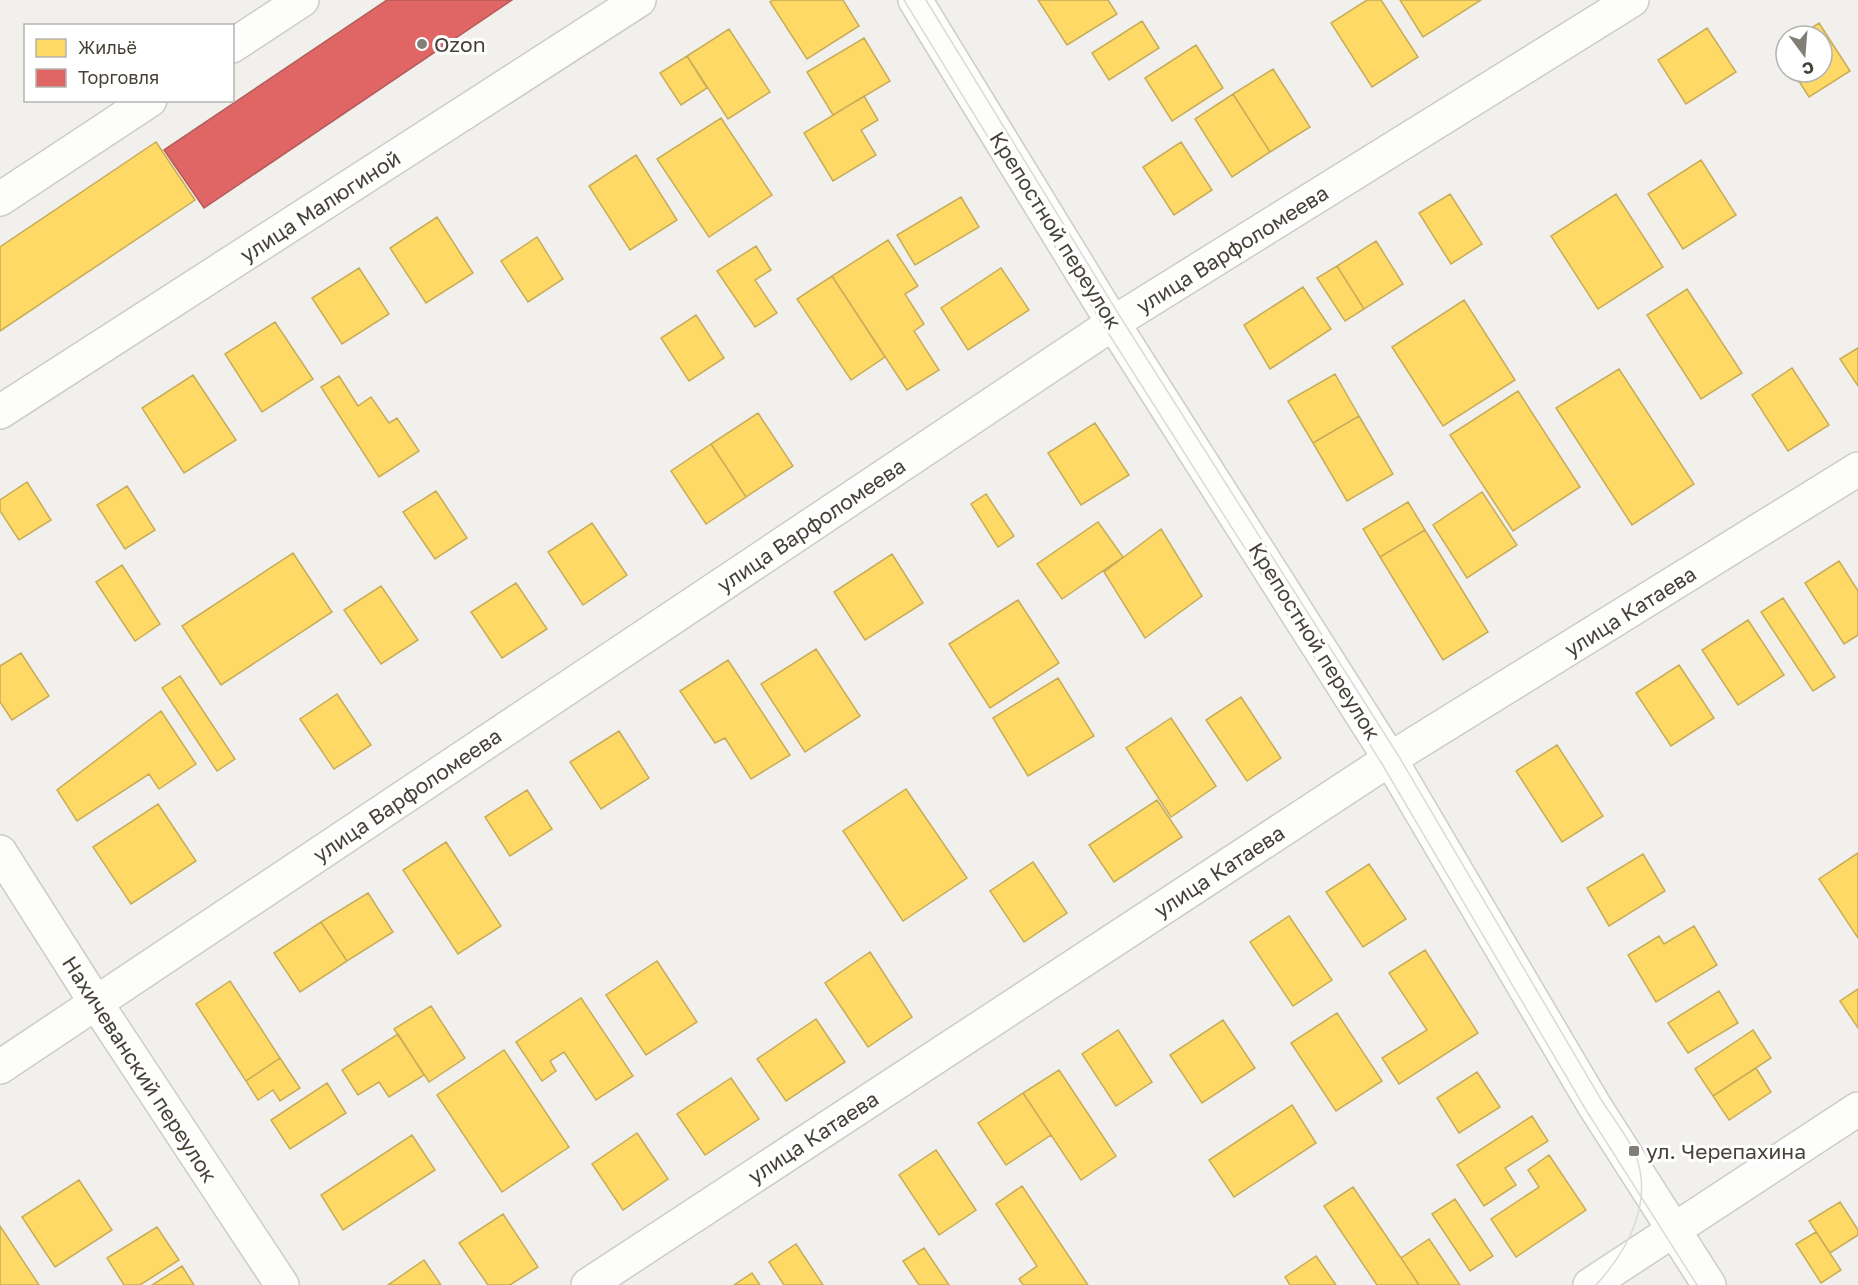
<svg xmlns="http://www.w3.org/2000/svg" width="1858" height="1285" font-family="'Golos Text',sans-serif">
	<rect width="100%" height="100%" fill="#f1f0ec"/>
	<path fill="#ffd966" stroke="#c8ac58" stroke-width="1.5" d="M773,0H843L859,26L807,59L770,2Z
		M1038,0H1108L1117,14L1067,45Z
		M1367,0H1381L1418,57L1372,87L1331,23Z
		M1400,0H1481L1423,37Z
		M1142,21L1159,48L1109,80L1092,53Z
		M1819,23L1850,71L1809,97L1793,72H1822V36H1799Z
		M1707,28L1736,72L1686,104L1658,60Z
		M729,29L770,92L728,119L687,56Z
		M864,38L890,81L833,115L807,72Z
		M1196,45L1223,88L1172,121L1145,78Z
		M687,56L707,88L681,105L660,73Z
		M1273,69L1310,127L1270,152L1233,94Z
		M1233,94L1270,152L1232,177L1195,119Z
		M864,96L878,120L861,130L876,155L833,181L804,133Z
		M721,118L772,195L709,237L657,159Z
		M156,142L195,200L0,331V247Z
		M1181,142L1212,190L1174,215L1143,167Z
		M636,155L677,220L630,250L589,186Z
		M1701,160L1736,215L1683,249L1648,194Z
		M1450,194L1482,244L1451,264L1419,213Z
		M1616,194L1663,267L1598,309L1551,236Z
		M961,197L979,227L915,265L897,235Z
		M437,217L473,273L426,303L390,248Z
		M537,237L563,279L528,302L501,261Z
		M888,240L918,286L905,294L924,324L914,331L939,370L907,390L832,276Z
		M1376,241L1403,284L1364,309L1337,266Z
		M756,246L771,270L755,280L777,313L755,327L717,271Z
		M1337,266L1364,309L1345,321L1317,278Z
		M359,268L389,314L342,344L312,298Z
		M1001,268L1029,310L968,350L941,308Z
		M832,276L885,357L851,380L797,299Z
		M1303,287L1331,329L1270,369L1244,325Z
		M1687,289L1742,373L1701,399L1647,315Z
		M1464,300L1515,380L1443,426L1392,347Z
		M696,315L724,358L689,381L661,338Z
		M275,322L313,379L262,412L225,354Z
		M1858,348V386L1840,359Z
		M1792,368L1829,425L1788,451L1752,395Z
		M1619,369L1694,484L1632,525L1556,408Z
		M1335,374L1359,416L1313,443L1288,401Z
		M193,375L236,440L184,473L142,408Z
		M339,376L358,406L371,397L389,423L397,418L419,451L379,477L321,387Z
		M1518,391L1580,487L1513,531L1450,435Z
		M758,413L793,466L746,497L711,444Z
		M1359,416L1393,474L1347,501L1313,443Z
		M1095,423L1129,475L1081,505L1048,453Z
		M711,444L746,497L706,524L671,471Z
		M27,482L51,520L19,540L0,511V500Z
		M127,486L155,530L125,549L97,505Z
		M436,491L467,538L435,559L403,512Z
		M1482,492L1517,545L1467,578L1433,525Z
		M986,494L1014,536L998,547L971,504Z
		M1408,502L1425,530L1380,557L1363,529Z
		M1098,522L1123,557L1062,599L1037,564Z
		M592,523L627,575L583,605L548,552Z
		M1161,529L1202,596L1145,638L1104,572Z
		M1425,530L1488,632L1443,660L1380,557Z
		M293,553L332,612L221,685L182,626Z
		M892,554L923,603L865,640L834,592Z
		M1839,561L1858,591V635L1844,644L1805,583Z
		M122,565L160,624L135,641L96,582Z
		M516,583L547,629L502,658L471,612Z
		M381,586L418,640L381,664L344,610Z
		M1783,598L1835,677L1813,691L1761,612Z
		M1018,600L1059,663L990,708L949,644Z
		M1748,620L1784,675L1738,705L1702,650Z
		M816,649L860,716L805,752L761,684Z
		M21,653L49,696L12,720L0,702V666Z
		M728,660L790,755L751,779L725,738L715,743L680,691Z
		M1679,665L1714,718L1671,746L1636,693Z
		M180,676L235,759L217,771L162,688Z
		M1058,678L1094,736L1028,776L993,718Z
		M337,694L371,745L334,769L300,719Z
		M1241,697L1281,758L1247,781L1206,720Z
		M161,711L196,764L159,789L149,774L77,821L57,790Z
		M1171,718L1216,786L1171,817L1126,748Z
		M619,731L649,778L601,809L570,762Z
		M1557,745L1603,816L1562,842L1516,771Z
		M906,789L967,878L903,921L843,831Z
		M527,790L552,829L510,856L485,817Z
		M1157,800L1182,837L1114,882L1089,845Z
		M158,804L196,861L131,904L93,847Z
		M446,842L501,926L458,954L403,870Z
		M1858,853V938L1819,879Z
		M1643,854L1665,891L1609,926L1587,888Z
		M1033,862L1067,913L1024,942L990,891Z
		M1369,864L1406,919L1363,947L1326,892Z
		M368,893L393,932L347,961L321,922Z
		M1289,916L1332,980L1293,1006L1250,942Z
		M321,922L347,961L300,992L274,953Z
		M1694,926L1717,965L1656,1002L1628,955L1659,936L1664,944Z
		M1425,950L1478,1033L1399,1084L1382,1058L1427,1030L1389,973Z
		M870,952L912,1017L868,1047L825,983Z
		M657,961L697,1022L646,1055L606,995Z
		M230,981L280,1058L246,1081L196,1004Z
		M1858,989V1028L1840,1001Z
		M1719,991L1738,1023L1688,1053L1668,1023Z
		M581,998L633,1076L596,1100L564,1052L550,1061L556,1071L542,1081L516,1042Z
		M431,1006L465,1058L429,1082L394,1029Z
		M1337,1013L1382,1081L1336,1111L1291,1043Z
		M816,1019L845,1062L786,1101L757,1059Z
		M1223,1020L1255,1068L1202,1103L1170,1055Z
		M1118,1030L1152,1082L1116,1106L1082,1054Z
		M1753,1030L1771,1058L1713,1096L1695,1069Z
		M398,1034L424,1075L389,1097L379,1082L358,1095L342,1070Z
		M504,1050L569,1147L502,1192L437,1095Z
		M280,1058L300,1088L280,1101L273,1090L258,1100L246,1081Z
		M1756,1068L1771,1092L1729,1120L1713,1096Z
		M1059,1070L1116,1156L1081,1180L1023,1093Z
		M1477,1072L1500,1107L1459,1133L1437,1098Z
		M731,1078L759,1119L705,1155L677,1114Z
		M327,1083L346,1113L290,1149L271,1120Z
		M1023,1093L1051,1135L1006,1165L978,1123Z
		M1292,1105L1316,1143L1234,1197L1209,1160Z
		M1532,1116L1548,1141L1505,1168L1516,1185L1484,1206L1457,1165Z
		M637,1133L668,1179L623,1210L592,1164Z
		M412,1135L435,1170L343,1230L321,1195Z
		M936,1150L976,1210L939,1235L899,1175Z
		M1549,1155L1586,1210L1516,1257L1491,1219L1539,1187L1528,1170Z
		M79,1180L112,1230L55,1267L22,1217Z
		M1022,1186L1088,1285H1023L1019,1279L1037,1266L996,1204Z
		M1353,1187L1401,1258L1419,1285H1377L1324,1206Z
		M1455,1199L1493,1256L1470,1271L1432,1214Z
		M1840,1202L1858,1230V1235L1830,1253L1809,1221Z
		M503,1214L538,1267L510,1285H488L459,1243Z
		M0,1226L39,1285H0Z
		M157,1227L179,1260L140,1285H124L107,1258Z
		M1816,1232L1841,1270L1821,1283L1796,1244Z
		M1429,1239L1460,1285H1419L1401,1258Z
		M796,1244L823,1285H784L769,1262Z
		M924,1248L949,1285H919L903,1261Z
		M1316,1256L1336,1285H1290L1285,1277Z
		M424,1260L441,1285H388Z
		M182,1266L194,1285H152Z
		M752,1273L760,1285H734Z"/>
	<path fill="#e06666" stroke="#b25b58" stroke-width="1.5" d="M387,0H512L204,208L164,150Z"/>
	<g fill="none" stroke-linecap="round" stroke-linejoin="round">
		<defs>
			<path id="minor" d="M915,0L1113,323L1390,759L1594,1105L1709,1285
				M232,46L302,0
				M0,199L150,100
				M0,412L639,0
				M0,852L96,1003L282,1285
				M0,1067L1121,318L1632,0
				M588,1285L1390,759L1858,469
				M1590,1285L1858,1109"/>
		</defs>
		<use href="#minor" stroke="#ceccc8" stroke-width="36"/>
		<use href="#minor" stroke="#fdfdfc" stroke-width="33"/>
		<path stroke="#dadad9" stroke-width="1.5" d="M904,0L1105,328L1382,764L1586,1110L1697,1285
			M926,0L1121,318L1398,755L1602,1101C1612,1116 1626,1135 1634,1151C1655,1200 1629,1249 1596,1285"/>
	</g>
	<g fill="#827f77" stroke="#fff" stroke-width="2">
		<circle cx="422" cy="44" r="6"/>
		<rect x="1628" y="1145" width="12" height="12" rx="3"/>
	</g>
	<g text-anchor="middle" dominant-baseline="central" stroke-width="6" stroke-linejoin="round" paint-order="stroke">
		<g font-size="21" fill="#474238" stroke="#fff" text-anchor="start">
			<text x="434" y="44">Ozon</text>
			<text x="1646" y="1151">ул. Черепахина</text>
		</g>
		<g font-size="21" fill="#474238" stroke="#fff">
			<text transform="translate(320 206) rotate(-33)">улица Малюгиной</text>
			<text transform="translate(1056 230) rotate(58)">Крепостной переулок</text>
			<text transform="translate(1232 249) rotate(-32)">улица Варфоломеева</text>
			<text transform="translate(811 525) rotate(-34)">улица Варфоломеева</text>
			<text transform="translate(1630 611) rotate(-32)">улица Катаева</text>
			<text transform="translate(1315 641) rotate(58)">Крепостной переулок</text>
			<text transform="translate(407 795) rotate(-34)">улица Варфоломеева</text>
			<text transform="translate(1219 871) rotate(-33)">улица Катаева</text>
			<text transform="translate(140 1069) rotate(57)">Нахичеванский переулок</text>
			<text transform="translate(813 1137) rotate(-33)">улица Катаева</text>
		</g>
	</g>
	<rect x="24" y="24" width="210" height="78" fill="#ffffff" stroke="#b5b3af" stroke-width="1.5"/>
	<rect x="36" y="39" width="30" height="18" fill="#ffd966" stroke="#b5b3af" stroke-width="1.5"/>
	<text x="78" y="54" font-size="18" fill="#474238">Жильё</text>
	<rect x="36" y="69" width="30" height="18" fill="#e06666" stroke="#b5b3af" stroke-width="1.5"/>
	<text x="78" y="84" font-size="18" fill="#474238">Торговля</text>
	<g transform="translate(1804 54) rotate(164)"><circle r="28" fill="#ffffff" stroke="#b5b3af" stroke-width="1.5"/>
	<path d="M0-4.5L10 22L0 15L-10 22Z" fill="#827f77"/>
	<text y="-9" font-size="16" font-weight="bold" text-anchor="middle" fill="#474238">С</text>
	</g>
</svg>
